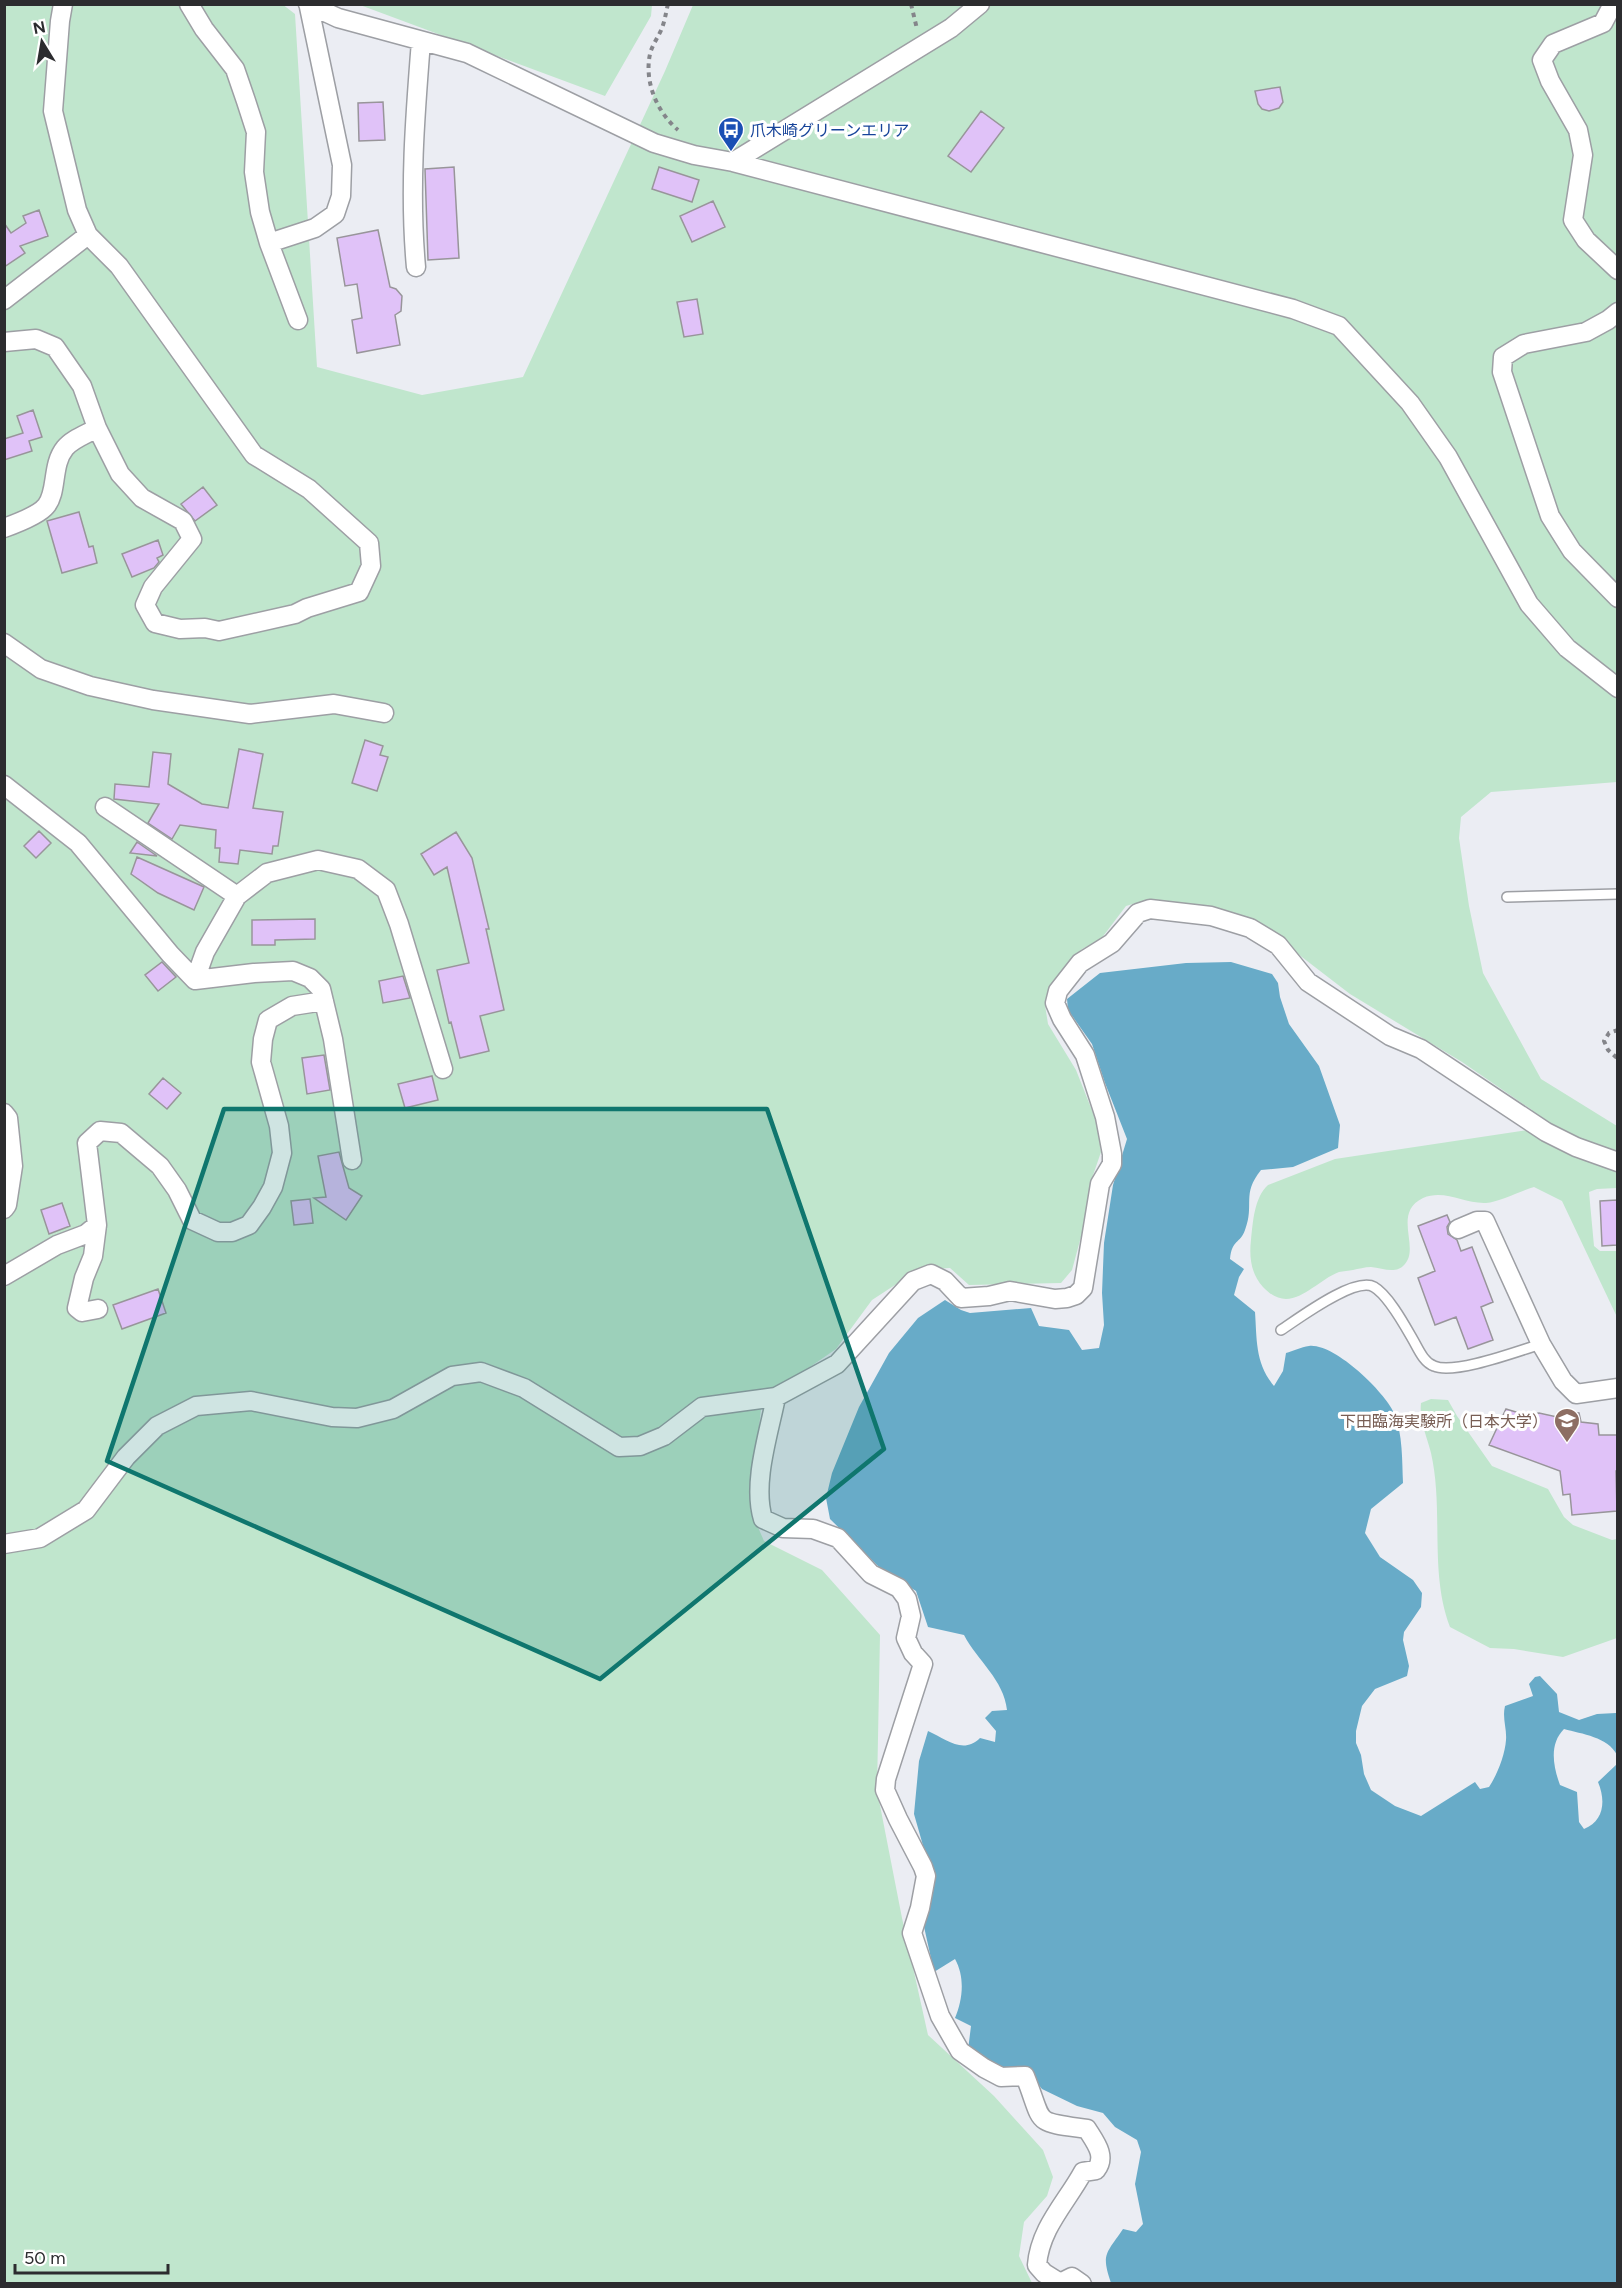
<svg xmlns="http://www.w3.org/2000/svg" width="1622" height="2288" font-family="Figtree,'Noto Sans JP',sans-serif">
	<rect width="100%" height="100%" fill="#ebedf3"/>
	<path fill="#c0e6cd" d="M282,4L295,14L317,367L422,395L523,377L665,71L693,5H1617V782L1491,792L1461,817L1459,838L1469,906L1483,973L1541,1079L1617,1126V1188L1597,1189L1589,1192L1594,1246L1600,1251H1617V1317L1562,1201L1534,1187C1520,1191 1499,1202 1486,1203C1464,1204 1445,1189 1423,1198C1392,1213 1420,1247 1405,1264C1396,1275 1383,1268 1371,1267C1365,1267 1358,1269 1353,1270C1349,1271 1343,1271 1339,1272C1313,1282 1291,1317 1263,1287C1251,1274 1249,1257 1251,1240C1253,1222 1254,1198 1268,1185L1335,1159L1528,1130L1534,1123L1532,1110L1462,1062L1350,994L1263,927L1237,914L1167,902L1136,903L1126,906L1101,939L1082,949L1067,965L1045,1005L1048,1024L1076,1070L1097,1123L1101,1152L1090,1184L1085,1222L1072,1270L1061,1283L969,1285L950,1268L918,1270L872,1300L836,1349L762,1400L750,1509L764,1541L822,1570L880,1635L877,1790L902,1918L928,2035L994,2096L1043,2150L1053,2177L1047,2196L1024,2222L1019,2256L1032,2283L5,2284V5Z
		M360,5H652L651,16L605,96Z
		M1431,1399L1448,1400L1457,1416L1492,1466L1548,1489L1564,1517L1573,1525L1612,1540L1617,1539V1638L1563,1657L1514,1649L1490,1648L1450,1627C1429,1572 1444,1510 1431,1453C1427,1436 1419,1421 1421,1403Z"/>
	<path fill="#68abc8" d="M1231,962L1272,974L1278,983L1280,997L1289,1024L1319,1066L1340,1125L1338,1148L1293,1167L1261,1170C1241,1195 1255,1204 1245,1230C1240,1244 1232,1239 1230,1259L1244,1269L1239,1277L1234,1295L1255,1312C1257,1340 1255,1363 1274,1386L1283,1371L1286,1353C1293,1351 1301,1347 1309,1346C1334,1343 1384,1391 1394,1413C1403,1434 1402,1461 1403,1483L1371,1509L1365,1533L1380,1557L1413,1580L1422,1593L1421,1607L1404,1632L1403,1640L1409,1666L1407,1676L1375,1689L1362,1706L1356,1731V1743L1361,1755L1364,1774L1371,1790L1395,1806L1421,1816L1475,1782L1480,1789L1489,1787C1497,1775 1505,1755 1506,1740C1507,1729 1502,1718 1505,1706L1533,1696L1529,1684L1535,1677L1540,1676L1557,1694L1559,1712L1579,1720L1597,1714L1616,1713L1617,1711V1755C1608,1737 1582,1734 1564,1729C1549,1744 1553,1766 1560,1785L1577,1792L1579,1822L1584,1829C1604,1821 1606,1801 1598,1782L1617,1764V2283H1111C1101,2254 1106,2254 1123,2229L1136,2232L1143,2224L1135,2184L1141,2152L1137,2140L1115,2127L1103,2113L1077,2106L1042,2089L1030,2074L999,2071L968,2050L971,2026L955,2018C963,1999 965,1977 955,1959L934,1972L923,1922L934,1884L914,1814L919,1761L928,1731C946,1739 963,1755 980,1738L995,1742L996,1731L985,1718L992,1711L1007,1710C1004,1680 977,1660 964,1635L928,1627L916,1591L882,1570L830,1519L826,1498L832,1473L859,1407L889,1353L918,1318L945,1300L961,1310L970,1313L1031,1308L1039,1326L1069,1330L1082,1350L1099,1348L1104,1325L1102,1293L1104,1243L1113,1185L1127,1139L1105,1083L1092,1044L1068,1010L1067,999L1100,973L1186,963Z"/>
	<path fill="#e0c2f8" stroke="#98959a" stroke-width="1.5" d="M1280,87L1283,102L1279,108L1269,111L1262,109L1258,104L1255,91Z
		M383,102L385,140L359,141L358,103Z
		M981,111L1004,128L971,172L948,156Z
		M454,167L459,258L428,260L425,169Z
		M659,167L699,180L692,202L652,189Z
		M713,201L725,227L692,242L680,216Z
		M39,210L48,236L20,246L25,253L4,267V223L11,233L26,223L23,216Z
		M378,230L390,287L396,289L402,296L401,311L395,315L400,345L357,353L352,320L362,318L357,284L345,286L337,238Z
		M697,299L703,334L684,337L677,302Z
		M33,410L42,437L29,441L32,451L4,460V439L23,433L17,416Z
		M203,487L217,505L195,521L181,504Z
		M79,512L89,547L93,546L97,563L62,573L47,521Z
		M158,540L163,555L157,558L159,562L154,568L132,577L122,554Z
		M365,740L383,746L380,755L388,757L377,791L352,783Z
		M239,749L263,754L253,808L283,812L278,846H273L272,854L240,850L238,864L219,862L220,848H215L216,830L180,825L172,839L148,823L159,804L114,799L115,784L149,787L153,752L171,754L168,784L202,804L228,808Z
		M39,831L51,843L36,858L24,846Z
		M456,832L472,858L489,929H486L504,1010L480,1016L489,1051L460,1058L451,1022L449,1023L437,970L469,963L447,867L434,875L421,854Z
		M137,842L157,856L130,853Z
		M137,857L204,887L194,910L158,893L131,874Z
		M315,919V939L275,940V945H252V920Z
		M162,962L176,977L158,991L145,975Z
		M403,976L410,998L383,1003L379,981Z
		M324,1055L330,1090L307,1094L302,1058Z
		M432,1076L438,1100L405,1108L398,1084Z
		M163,1078L181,1093L167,1109L149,1094Z
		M339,1152L349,1188L362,1196L346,1220L314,1198L326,1197L318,1156Z
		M310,1199L313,1223L294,1225L291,1201Z
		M1617,1200V1245L1602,1246L1600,1201Z
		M62,1203L70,1226L49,1234L41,1210Z
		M1447,1215L1450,1222L1447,1227L1448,1234L1457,1240L1461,1251L1472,1247L1493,1302L1481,1307L1493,1340L1468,1349L1456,1317L1435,1325L1418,1278L1435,1271L1418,1226Z
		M158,1289L166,1313L122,1329L113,1305Z
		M1506,1409L1526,1415L1539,1413L1557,1417L1563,1411L1579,1413L1581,1422L1598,1424L1599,1435H1617V1471H1616L1617,1511L1572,1515L1570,1494L1563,1495L1560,1471L1489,1445Z"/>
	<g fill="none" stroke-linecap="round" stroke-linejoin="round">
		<defs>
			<path id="service" d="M1507,897L1618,894
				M1281,1330C1298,1319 1355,1276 1374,1287C1388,1295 1404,1324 1412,1338C1418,1348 1423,1362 1434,1366C1454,1375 1518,1351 1541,1344"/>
			<path id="minor" d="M189,4L204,29L235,69L246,101L256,132L254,172L260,212L269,243L298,320
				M308,4L338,18L467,53L654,143L694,155L733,162L1293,309L1339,326L1410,403L1448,457L1529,604L1567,648L1618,688
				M1613,4L1603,23L1553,44L1542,60L1550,81L1578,130L1583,155L1573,220L1586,240L1618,270
				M733,162L951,28L980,4
				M269,243L315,228L335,214L341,196L342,165L309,7
				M416,267C409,192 415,116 421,41
				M4,300L88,235
				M1618,312L1608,320L1586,332L1524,344L1503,357L1502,372L1550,516L1572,551L1618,598
				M4,342L36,339L55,347L82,386L97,428L120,474L142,498L183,521L192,539L153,587L145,605L155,623L180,629L205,628L219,631L295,614L307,608L359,592L371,566L369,543L309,489L254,455L119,266L88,235L77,210L53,111L60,21L63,4
				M4,528C15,524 39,515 46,506C58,492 51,465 65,448C72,439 87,434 97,428
				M4,643L41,669L90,686L153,700L250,714L334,704L384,713
				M4,785L78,843L170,954L195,980
				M105,807L237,896
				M195,980L205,952L237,896L267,873L318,860L358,869L386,890L399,924L443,1069
				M195,980L254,973L293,971L310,978L321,989L333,1039L352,1160
				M4,1113L8,1118L13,1166L7,1205L4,1209
				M97,1225L93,1256L84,1278L77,1308L82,1312L98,1309
				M1458,1229L1477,1221H1485L1541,1344L1563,1381L1576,1394L1618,1388
				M4,1276L57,1245L86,1234L97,1225L87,1143L100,1131L121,1133L160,1166L177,1190L192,1220L218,1232H232L249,1225L262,1207L273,1187L282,1153L279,1126L261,1062L263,1039L268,1020L292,1006L324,1001
				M776,1397C769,1433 752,1483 763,1519L783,1528L813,1529L838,1538L871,1574L899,1588L907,1599L911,1616L906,1638L913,1653L923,1664L886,1779L885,1790L898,1819L923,1867L926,1876L920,1908L912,1933L940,2016L960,2051L984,2068L1001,2077L1025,2076C1045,2126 1031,2121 1087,2129C1095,2142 1107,2156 1096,2170L1083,2172C1066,2203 1040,2228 1037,2265L1044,2273L1060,2283L1072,2277L1082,2284
				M4,1544L40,1538L86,1510L126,1457L157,1426L196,1406L251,1401L332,1417L357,1418L393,1409L452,1376L481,1372L524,1388L619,1447L640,1446L664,1436L702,1407L776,1397L837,1364L913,1281L931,1274L945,1281L961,1298L989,1296L1010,1291L1055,1299L1067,1298L1076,1295L1083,1288L1100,1184L1112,1164V1154L1105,1117L1085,1055L1062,1019L1055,1003L1058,991L1080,963L1112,943L1138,913L1150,909L1211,916L1250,928L1278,945L1308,982L1390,1036L1421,1049L1546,1132L1576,1147L1618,1162"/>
		</defs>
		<use href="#service" stroke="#9d9fa4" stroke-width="12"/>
		<use href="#minor" stroke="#9d9fa4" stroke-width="21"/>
		<path stroke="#84858a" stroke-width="4" stroke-dasharray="4.5 4.5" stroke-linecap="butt" d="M668,4C666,12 665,20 662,28C659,36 652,45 650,54C644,82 657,112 678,130
			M911,4L917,29
			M1618,1030L1609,1033L1604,1041L1608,1050L1618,1059"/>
		<use href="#service" stroke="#fff" stroke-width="9"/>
		<use href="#minor" stroke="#fff" stroke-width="18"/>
	</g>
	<path fill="#0f766e" fill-opacity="0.2" stroke="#0f766e" stroke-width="4.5" stroke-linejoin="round" d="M224,1109H767L884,1449L600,1679L107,1461Z"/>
	<defs>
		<symbol id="bus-pin" viewBox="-11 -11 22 30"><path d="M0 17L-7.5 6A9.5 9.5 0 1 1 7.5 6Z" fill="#1a4fb4" stroke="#fff"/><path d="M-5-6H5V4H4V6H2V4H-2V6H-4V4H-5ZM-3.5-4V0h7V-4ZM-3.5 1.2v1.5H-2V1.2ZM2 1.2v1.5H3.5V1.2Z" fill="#fff"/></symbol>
		<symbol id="school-pin" viewBox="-11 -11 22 30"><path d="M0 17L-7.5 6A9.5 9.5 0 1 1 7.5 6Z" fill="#8d6e63" stroke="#fff"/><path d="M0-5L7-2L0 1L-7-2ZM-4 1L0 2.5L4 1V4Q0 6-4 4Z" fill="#fff"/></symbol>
	</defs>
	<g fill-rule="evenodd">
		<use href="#bus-pin" x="716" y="115" width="30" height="40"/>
		<use href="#school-pin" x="1552" y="1406" width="30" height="40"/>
	</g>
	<g text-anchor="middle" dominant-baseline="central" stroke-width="6" stroke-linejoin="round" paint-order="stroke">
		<g font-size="16" fill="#164399" stroke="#fff" text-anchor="start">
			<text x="750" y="130">爪木崎グリーンエリア</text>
		</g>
		<g font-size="16" fill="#785e54" stroke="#fff" text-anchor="end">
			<text x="1548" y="1421">下田臨海実験所（日本大学）</text>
		</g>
	</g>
	<rect width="1622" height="2288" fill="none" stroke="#2c2c2f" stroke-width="12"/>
	<g transform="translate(42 42) rotate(349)" stroke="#ffffff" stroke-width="4.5" paint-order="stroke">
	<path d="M0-4.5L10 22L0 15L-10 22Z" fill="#2c2c2f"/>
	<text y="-9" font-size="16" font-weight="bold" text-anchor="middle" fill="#2c2c2f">N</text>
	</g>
	<path d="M15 2264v9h153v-9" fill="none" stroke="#2c2c2f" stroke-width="3"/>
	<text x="24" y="2264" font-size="18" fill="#2c2c2f" stroke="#ffffff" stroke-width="4.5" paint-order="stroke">50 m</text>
</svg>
